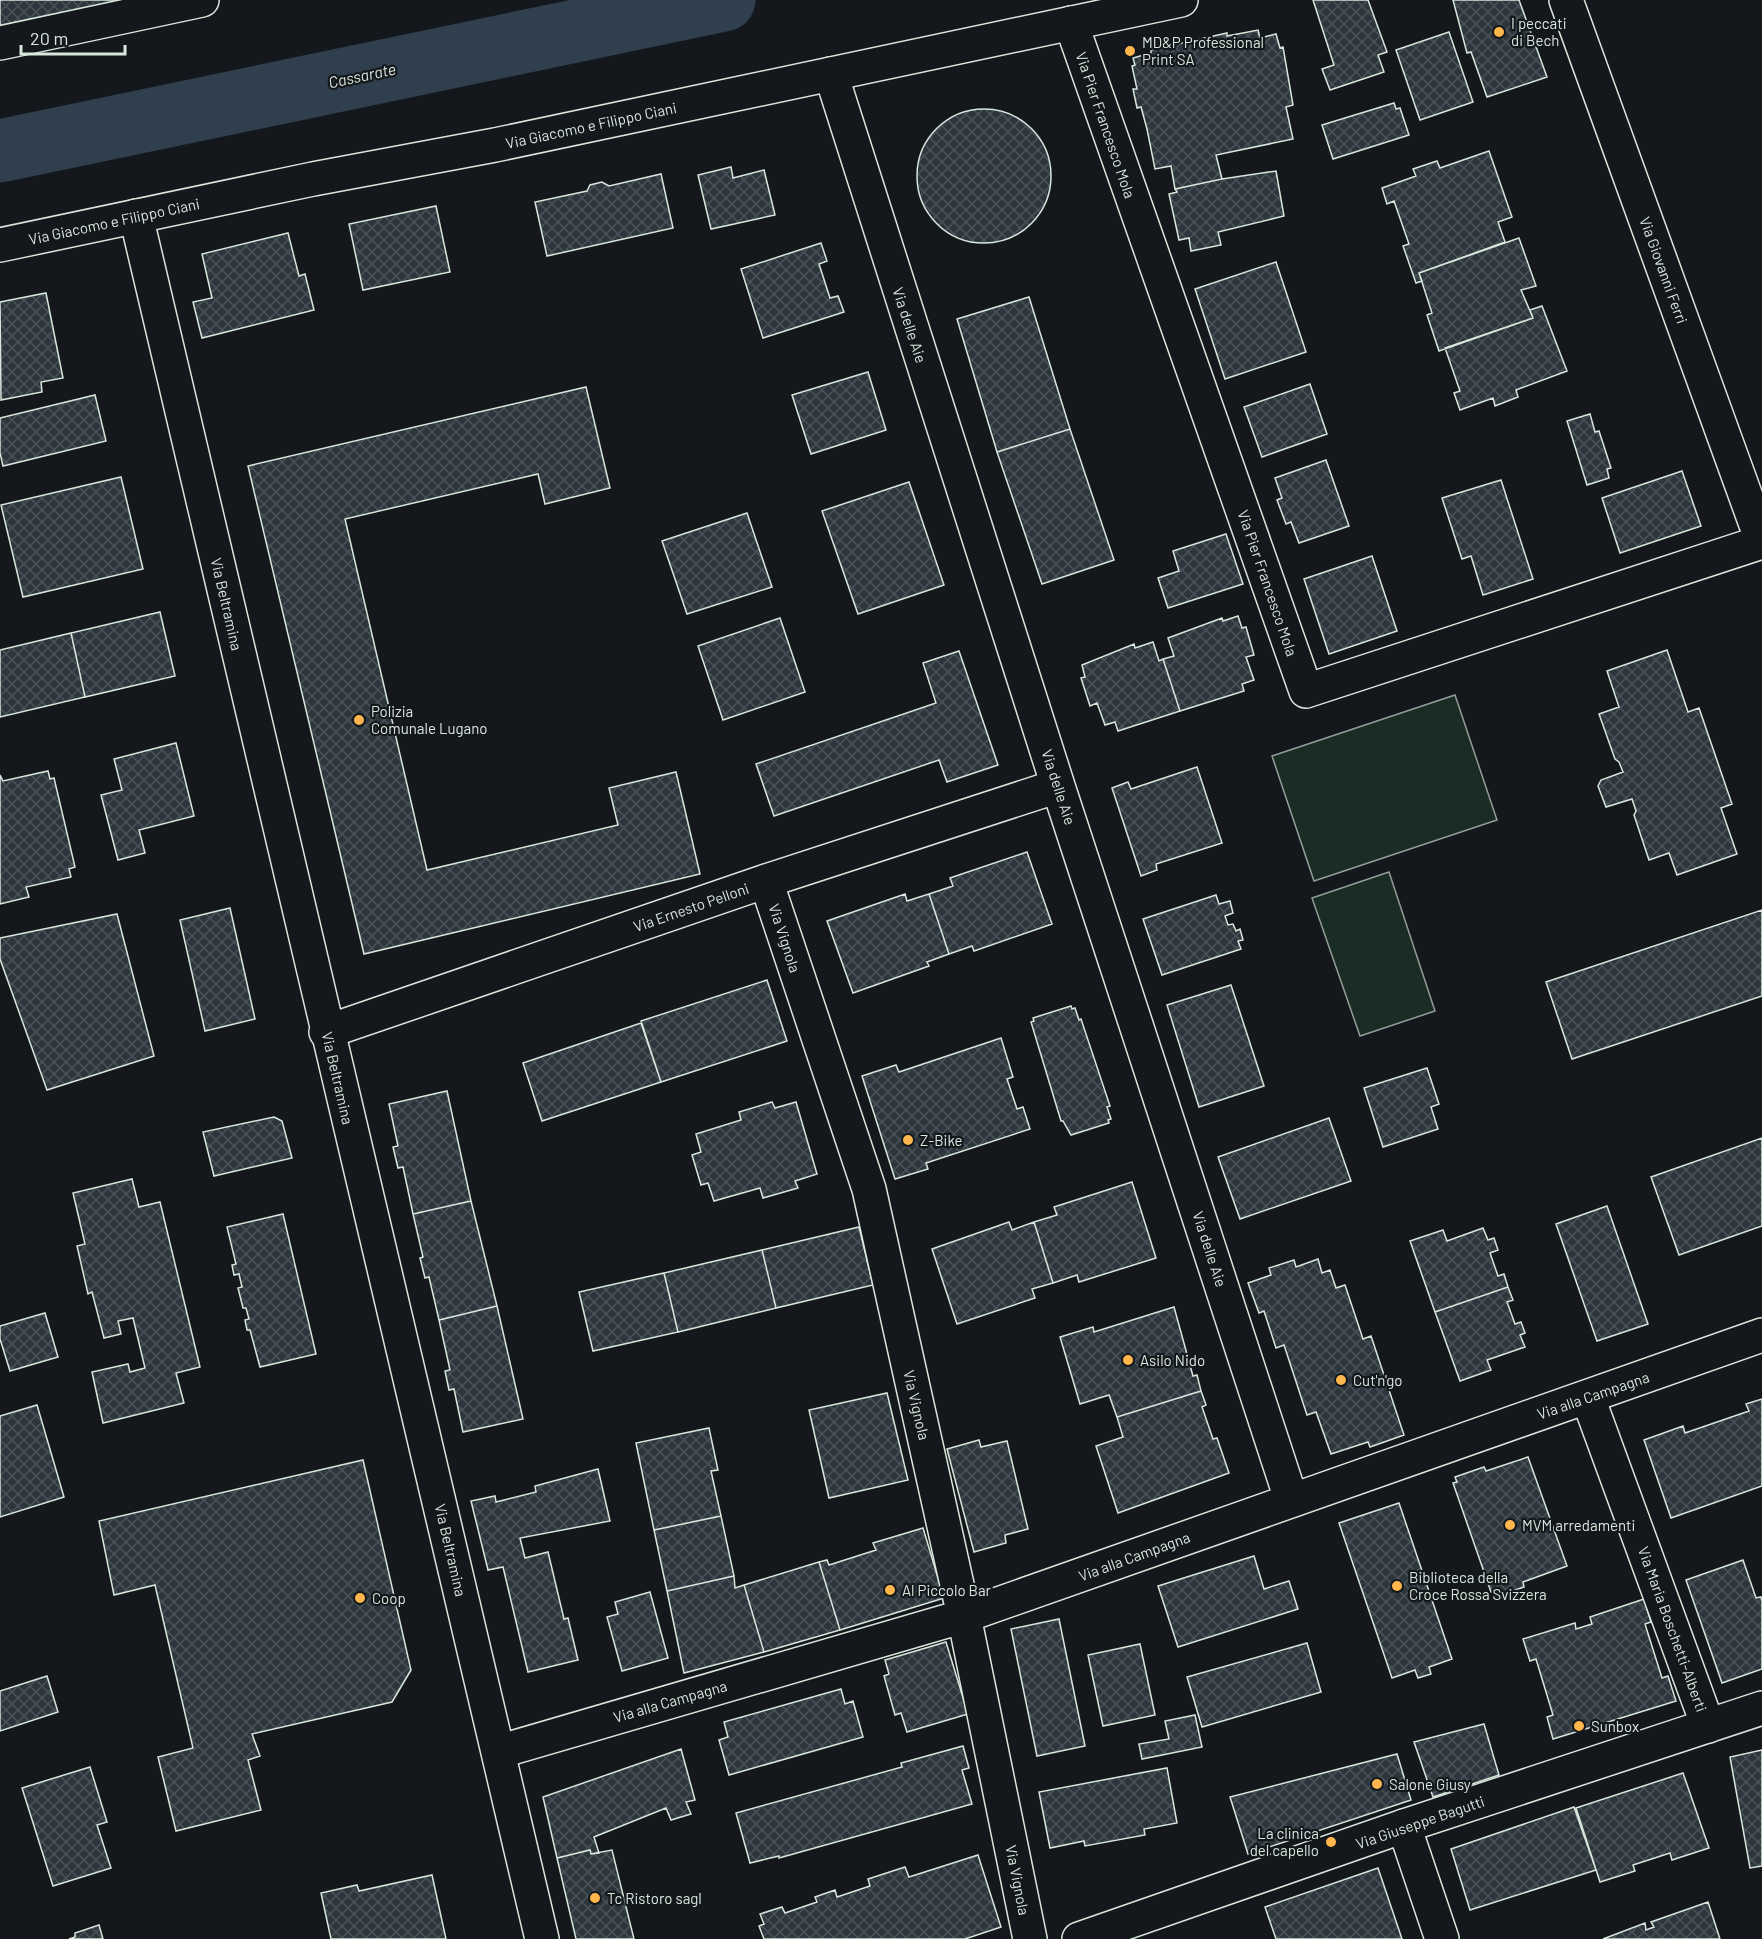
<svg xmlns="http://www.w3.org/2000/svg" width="1762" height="1939" font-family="Barlow,sans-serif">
	<defs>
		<pattern id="building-cross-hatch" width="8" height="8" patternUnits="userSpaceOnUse" patternTransform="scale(1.5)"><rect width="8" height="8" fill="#2c363c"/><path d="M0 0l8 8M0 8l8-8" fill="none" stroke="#4a5358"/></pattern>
	</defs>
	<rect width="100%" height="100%" fill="#14181c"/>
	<path fill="#1a2d24" stroke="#939e99" stroke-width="1.5" d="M1455,695L1497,820L1314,881L1272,756Z
		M1389,872L1435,1011L1360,1036L1312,898Z"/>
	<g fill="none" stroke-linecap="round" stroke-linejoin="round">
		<path stroke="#2f3f4d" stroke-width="63" d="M0,151L724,0"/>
	</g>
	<path fill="url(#building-cross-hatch)" stroke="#d8e6dc" stroke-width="1.5" d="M0,0H142L0,32Z
		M1313,0H1368L1387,52L1378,55L1384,72L1330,90L1322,69L1334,65Z
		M1453,0H1519L1547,77L1487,97L1471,52L1467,53Z
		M1258,30L1260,38L1276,34L1280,48L1283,47L1293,105L1286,107L1293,139L1216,155L1222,179L1175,189L1171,166L1155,169L1147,129L1141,107L1137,108L1133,89H1137L1132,66L1135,65L1133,58L1151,53V50L1227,33V36Z
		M1449,32L1473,102L1420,120L1396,50Z
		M1394,103L1396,109L1400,108L1409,135L1333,159L1322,125Z
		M917 176a67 67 0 1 1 134 0a67 67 0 1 1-134 0Z
		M1489,151L1512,217L1498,222L1505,242L1419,273L1422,281L1416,283L1403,246L1409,244L1394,201L1387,204L1382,188L1416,176L1413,169L1437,161L1440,168Z
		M731,167L733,178L764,170L775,215L711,229L698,175Z
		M1276,171L1284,216L1218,232L1221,245L1191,251L1189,238L1179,240L1169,194L1177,192L1175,189L1222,179Z
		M661,174L673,228L547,256L535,202L587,191L590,185L602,182L609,186Z
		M436,206L450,272L363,290L349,224Z
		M288,233L299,276L305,274L314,310L202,338L193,302L212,298L202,254Z
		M1519,238L1536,286L1521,290L1533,318L1439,351L1427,315L1432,313L1419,273Z
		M821,243L827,261L819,264L830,298L838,296L844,312L763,338L741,269Z
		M1276,262L1306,352L1225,379L1195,289Z
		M46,293L63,378L41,382L42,392L1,400L0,302Z
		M1029,297L1070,429L997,452L957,319Z
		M1542,306L1567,371L1516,390L1518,397L1495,406L1493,398L1460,410L1454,393L1460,391L1445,348L1533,318L1530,310Z
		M868,372L886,430L811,454L792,395Z
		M1310,384L1327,434L1262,457L1244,407Z
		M586,387L610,488L545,504L538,474L345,519L427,870L618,825L609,788L676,772L700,874L364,954L248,466Z
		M95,395L106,441L3,466L0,453V418Z
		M1590,414L1595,432L1599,431L1611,468L1607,469L1609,478L1587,485L1567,421Z
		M1070,429L1114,560L1042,584L997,452Z
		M1326,460L1349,526L1299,543L1291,522L1286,524L1277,500L1282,498L1275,478Z
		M1682,471L1701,526L1620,553L1602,498Z
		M121,477L143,569L23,597L1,505Z
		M1501,480L1533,579L1483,595L1471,556L1462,559L1442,498Z
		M909,482L944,585L858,614L822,511Z
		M747,513L772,587L687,614L662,541Z
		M1226,534L1243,584L1168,608L1158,578L1179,571L1173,551Z
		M1372,556L1397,631L1329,654L1304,579Z
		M160,612L175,676L85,697L71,633Z
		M1238,616L1242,628L1246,627L1254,655L1246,657L1254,680L1242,684L1244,691L1180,711L1163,659L1174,656L1168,638L1222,618L1223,621Z
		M780,618L805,692L723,720L698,646Z
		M71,633L85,697L0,717V650Z
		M1153,642L1159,661L1163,659L1180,711L1118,731L1115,722L1105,725L1097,703L1090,706L1081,678L1085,677L1082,665L1134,644L1135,648Z
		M1667,650L1688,712L1699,708L1732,804L1721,808L1737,854L1677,875L1669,853L1649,860L1634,815L1636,811L1632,799L1606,807L1598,786L1601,780L1623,772L1619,762L1615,759L1599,714L1619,707L1607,671Z
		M959,651L998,765L947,782L939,760L774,816L756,764L936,703L923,663Z
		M176,743L194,816L139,830L145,853L118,860L101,795L122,790L114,759Z
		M1197,767L1222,843L1156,864L1157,870L1141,876L1112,788L1128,782L1131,789Z
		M48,771L50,779L54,778L75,867L69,869L71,877L26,887L29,897L0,904V775L3,781Z
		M1027,852L1052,924L974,951L972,946L949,954L929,894L953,886L950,878Z
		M905,894L907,901L929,894L949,954L927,962L929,966L853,993L827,921Z
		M1216,895L1219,904L1230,901L1233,913L1225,916L1228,925L1233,924L1236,931L1240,929L1243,940L1238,941L1241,949L1162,975L1143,919Z
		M230,908L255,1019L205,1031L180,920Z
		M1762,910V996L1572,1059L1546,982Z
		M117,914L154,1056L47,1090L0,959V938Z
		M767,980L787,1041L661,1082L641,1021Z
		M1231,985L1264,1086L1199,1107L1167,1005Z
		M1071,1006L1072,1009L1075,1008L1079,1020L1081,1019L1110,1106L1107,1107L1111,1119L1108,1120L1109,1123L1071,1135L1063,1121H1061L1031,1022L1034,1021L1033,1018Z
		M641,1023L661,1082L542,1121L523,1063Z
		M1001,1038L1013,1077L1007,1079L1017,1109L1023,1107L1030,1129L926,1163L928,1169L895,1179L862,1076L896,1065L899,1072Z
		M1427,1068L1439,1104L1431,1107L1438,1129L1383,1147L1364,1088Z
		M447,1091L471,1201L413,1214L403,1167L398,1168L393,1147L398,1146L389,1104Z
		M772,1102L775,1108L796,1102L817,1174L795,1181L798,1188L763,1198L760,1188L714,1201L708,1183L701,1185L692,1155L701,1152L696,1134L741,1120L739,1112Z
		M274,1117L282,1121L292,1158L214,1176L203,1132Z
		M1329,1118L1351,1181L1240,1219L1218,1157Z
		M1762,1138V1226L1679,1255L1651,1177Z
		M132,1179L139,1207L160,1202L200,1367L176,1373L184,1403L103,1423L92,1372L128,1364L130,1372L145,1368L133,1318L118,1321L121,1334L104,1338L92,1292L88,1294L77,1246L85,1244L73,1193Z
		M1132,1182L1156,1258L1079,1282L1077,1275L1053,1283L1034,1222L1057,1215L1054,1207Z
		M471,1201L497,1306L439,1320L429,1277L425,1278L420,1258L423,1257L413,1214Z
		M1607,1206L1648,1324L1597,1341L1556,1224Z
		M283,1214L316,1354L260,1367L250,1330H247L245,1320L249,1319L246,1308H243L238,1288L242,1287L239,1274L234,1275L232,1265L236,1264L227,1227Z
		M1009,1222L1012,1230L1034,1222L1053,1283L1032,1289L1035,1298L957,1324L932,1249Z
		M859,1227L873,1285L776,1308L762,1250Z
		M1483,1228L1488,1240L1494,1238L1498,1250L1490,1253L1498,1276L1504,1274L1508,1287L1435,1312L1410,1241L1443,1230L1447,1241Z
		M762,1250L776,1308L678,1332L664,1273Z
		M1318,1259L1322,1273L1330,1270L1336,1288L1345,1285L1363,1339L1371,1336L1404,1435L1370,1447L1368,1442L1331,1454L1316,1412L1307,1415L1284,1345L1276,1348L1264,1311L1259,1313L1248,1283L1271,1275L1269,1268L1294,1260L1296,1267Z
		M664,1273L678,1332L593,1351L579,1292Z
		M1508,1287L1513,1300L1507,1302L1515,1324L1521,1322L1525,1333L1520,1335L1525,1347L1487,1360L1491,1370L1460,1381L1435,1312Z
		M497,1306L523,1419L463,1432L454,1389L449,1390L445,1371L450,1370L439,1320Z
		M1174,1307L1193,1376L1197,1375L1201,1391L1117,1417L1109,1395L1080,1404L1060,1337L1093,1327L1094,1332Z
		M45,1313L58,1357L10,1371L0,1339V1326Z
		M1201,1391L1206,1405L1202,1407L1213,1439L1217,1438L1229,1473L1118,1513L1096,1446L1123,1437L1117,1417Z
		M887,1393L908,1480L829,1498L809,1410Z
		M1762,1399V1486L1671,1518L1644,1440L1683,1426L1685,1433L1749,1411L1746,1404Z
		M37,1405L64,1497L0,1517V1416Z
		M709,1428L718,1470L711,1471L721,1516L654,1530L636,1443Z
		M979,1440L981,1447L1007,1441L1028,1529L1005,1535L1006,1543L974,1552L947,1449Z
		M1528,1457L1567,1566L1523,1582L1524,1587L1495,1597L1493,1591L1491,1592L1453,1483L1457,1482L1455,1477L1484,1467L1486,1471Z
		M363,1460L411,1670L392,1702L252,1734L260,1756L248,1760L261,1810L176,1831L158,1757L193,1748L155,1585L114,1595L99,1521Z
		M598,1469L610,1521L520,1538L525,1558L548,1552L564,1619L568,1618L578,1660L528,1672L503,1567L488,1570L471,1501L495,1496L496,1502L536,1492L535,1486Z
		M1399,1503L1452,1659L1429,1667L1431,1674L1418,1678L1415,1670L1392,1678L1339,1523Z
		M721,1516L734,1576L667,1591L654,1530Z
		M923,1528L944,1598L840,1630L819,1562L827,1560L829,1565L876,1550L873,1543Z
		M1254,1556L1264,1589L1289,1581L1298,1609L1178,1647L1158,1586Z
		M1743,1560L1756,1598L1761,1597L1762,1601V1669L1722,1683L1686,1580Z
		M819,1562L840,1630L764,1652L744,1585Z
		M734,1576L735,1588L744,1585L764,1652L684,1673L667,1591Z
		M650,1592L668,1658L622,1671L607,1617L618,1614L615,1602Z
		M1644,1599L1651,1622L1645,1624L1662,1678L1668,1676L1676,1701L1553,1739L1547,1717L1553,1715L1536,1659L1530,1661L1523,1639L1575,1623L1576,1629L1592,1624L1590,1617Z
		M1059,1619L1085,1746L1037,1756L1011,1629Z
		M946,1642L968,1714L907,1732L901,1713L895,1715L884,1676L889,1674L885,1660Z
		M1307,1643L1321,1692L1202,1727L1187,1677Z
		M1140,1644L1155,1715L1103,1726L1088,1655Z
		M47,1676L58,1712L0,1731V1691Z
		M841,1689L845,1704L853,1701L863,1737L729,1775L719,1740L728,1737L724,1722Z
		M1195,1715L1202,1747L1142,1759L1139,1744L1169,1739L1165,1721Z
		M1484,1724L1499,1775L1433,1797L1414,1742Z
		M963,1746L969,1768L962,1770L972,1804L779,1858V1856L750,1863L736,1813L902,1767L901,1763Z
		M681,1749L695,1800L686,1802L691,1814L671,1820L666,1808L594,1837L599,1853L591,1854L590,1850L557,1858L543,1797Z
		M1762,1750V1866L1750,1868L1730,1757Z
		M1397,1754L1411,1800L1248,1854L1230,1797Z
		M90,1767L107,1822L97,1825L111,1868L53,1886L22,1788Z
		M1167,1768L1177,1823L1144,1829L1145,1835L1085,1846L1084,1841L1050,1848L1039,1792Z
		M1683,1773L1709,1848L1672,1860L1670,1853L1633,1865L1635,1871L1600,1882L1576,1808Z
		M1574,1807L1596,1870L1470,1910L1451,1849Z
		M590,1850L591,1854L612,1850L634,1939H576L557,1858Z
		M978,1855L1001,1927L965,1939H764L759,1926L764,1924L760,1914L782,1907L785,1913L817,1902L815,1897L835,1890L837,1897L870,1886L868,1879L905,1867L909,1877Z
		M1378,1868L1402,1939H1276L1265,1907Z
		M432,1875L446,1939H331L321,1893L357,1885L359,1891Z
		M1708,1902L1720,1939H1603L1645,1923L1646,1930L1654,1927L1651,1922Z
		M99,1925L103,1939H69L75,1937V1933Z"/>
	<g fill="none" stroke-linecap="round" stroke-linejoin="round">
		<defs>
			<path id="minor" d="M1566,0L1762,541
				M1071,23L1306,691L1762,542
				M0,43L202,0
				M831,74L1058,786L1291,1499
				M136,216L542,1939
				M766,881L869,1189L964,1616L1030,1939
				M326,1032L766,881L1058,786
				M1588,1398L1708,1726
				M498,1752L964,1616L1762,1335
				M1404,1826L1442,1939"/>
			<path id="major" d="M0,245L313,179L495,145L1181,0
				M1079,1939L1404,1826L1762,1708"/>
		</defs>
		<use href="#minor" stroke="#d8e6dc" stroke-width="36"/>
		<use href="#major" stroke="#d8e6dc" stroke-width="36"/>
		<use href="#minor" stroke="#14181c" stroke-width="33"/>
		<use href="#major" stroke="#14181c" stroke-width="33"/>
	</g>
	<g fill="#ffb74d" stroke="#14181c" stroke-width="2">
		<circle cx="1499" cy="32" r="6"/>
		<circle cx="1130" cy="51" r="6"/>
		<circle cx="359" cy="720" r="6"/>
		<circle cx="908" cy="1140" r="6"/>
		<circle cx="1128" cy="1360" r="6"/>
		<circle cx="1341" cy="1380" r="6"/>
		<circle cx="1510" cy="1525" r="6"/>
		<circle cx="1397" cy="1586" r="6"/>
		<circle cx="890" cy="1590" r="6"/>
		<circle cx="360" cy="1598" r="6"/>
		<circle cx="1579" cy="1726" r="6"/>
		<circle cx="1377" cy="1784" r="6"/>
		<circle cx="1331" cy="1842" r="6"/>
		<circle cx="595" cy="1898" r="6"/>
	</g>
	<g text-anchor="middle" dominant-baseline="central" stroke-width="4.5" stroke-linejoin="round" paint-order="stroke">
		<g font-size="15" fill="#d8e6dc" stroke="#14181c" text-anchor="start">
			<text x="1511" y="23">I peccati<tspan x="1511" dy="17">di Bech</tspan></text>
			<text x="1142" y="42">MD&amp;P Professional<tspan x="1142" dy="17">Print SA</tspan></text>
			<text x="371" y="711">Polizia<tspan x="371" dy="17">Comunale Lugano</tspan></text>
			<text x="920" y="1140">Z-Bike</text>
			<text x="1140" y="1360">Asilo Nido</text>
			<text x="1353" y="1380">Cut'n'go</text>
			<text x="1522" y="1525">MVM arredamenti</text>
			<text x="1409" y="1577">Biblioteca della<tspan x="1409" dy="17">Croce Rossa Svizzera</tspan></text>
			<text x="902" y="1590">Al Piccolo Bar</text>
			<text x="372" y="1598">Coop</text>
			<text x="1591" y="1726">Sunbox</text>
			<text x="1389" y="1784">Salone Giusy</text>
			<text x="1319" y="1833" text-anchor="end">La clinica<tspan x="1319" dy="17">del capello</tspan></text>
			<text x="607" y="1898">Tc Ristoro sagl</text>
		</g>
		<g font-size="15" fill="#d8e6dc" stroke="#14181c">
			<text transform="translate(591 125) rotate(-12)">Via Giacomo e Filippo Ciani</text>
			<text transform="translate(1106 125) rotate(71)">Via Pier Francesco Mola</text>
			<text transform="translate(114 221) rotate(-12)">Via Giacomo e Filippo Ciani</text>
			<text transform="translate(1664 270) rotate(70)">Via Giovanni Ferri</text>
			<text transform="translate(910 325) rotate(72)">Via delle Aie</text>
			<text transform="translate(1268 583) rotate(71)">Via Pier Francesco Mola</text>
			<text transform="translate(227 604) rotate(77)">Via Beltramina</text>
			<text transform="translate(1059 787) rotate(72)">Via delle Aie</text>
			<text transform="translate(691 907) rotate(-19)">Via Ernesto Pelloni</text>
			<text transform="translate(785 938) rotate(72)">Via Vignola</text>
			<text transform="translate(338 1078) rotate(77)">Via Beltramina</text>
			<text transform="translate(1210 1249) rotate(72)">Via delle Aie</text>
			<text transform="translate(1593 1395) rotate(-19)">Via alla Campagna</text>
			<text transform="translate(917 1405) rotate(77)">Via Vignola</text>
			<text transform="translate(451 1550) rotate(77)">Via Beltramina</text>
			<text transform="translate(1134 1556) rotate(-20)">Via alla Campagna</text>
			<text transform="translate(1673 1629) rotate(70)">Via Maria Boschetti-Alberti</text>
			<text transform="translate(670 1701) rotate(-16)">Via alla Campagna</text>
			<text transform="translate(1420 1822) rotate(-19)">Via Giuseppe Bagutti</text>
			<text transform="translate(1018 1880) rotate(79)">Via Vignola</text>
		</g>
		<g font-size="16" font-style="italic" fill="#d8e6dc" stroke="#14181c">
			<text transform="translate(362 75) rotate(-12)">Cassarate</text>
		</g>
	</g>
	<path d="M21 45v9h104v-9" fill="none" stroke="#d8e6dc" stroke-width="3"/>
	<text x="30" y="45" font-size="18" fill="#d8e6dc" stroke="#14181c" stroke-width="4.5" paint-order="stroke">20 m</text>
</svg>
